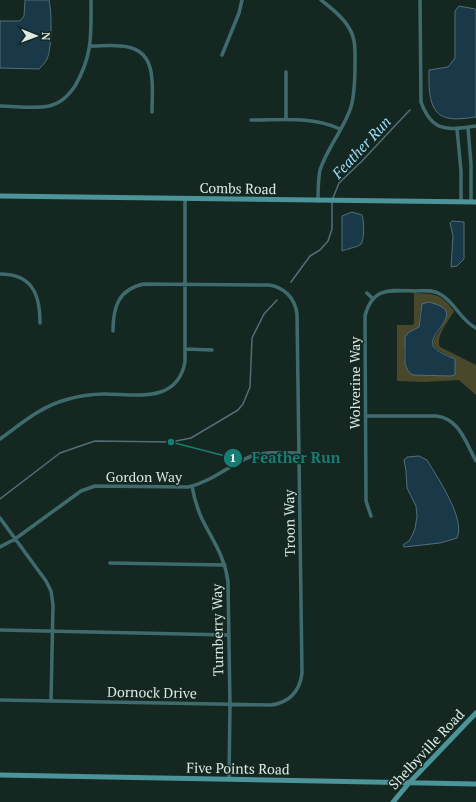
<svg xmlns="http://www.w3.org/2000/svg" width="476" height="802" font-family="'PT Serif',serif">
	<rect width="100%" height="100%" fill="#142821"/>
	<path fill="#49482b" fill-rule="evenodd" d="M414,293C436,294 440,293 454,311C449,321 435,336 440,347L476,365V395L459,380L424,382L397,381V325H412L414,324ZM420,311L446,319C432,347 423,342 455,359V375L451,376L413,375C400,364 404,345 409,332L419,327Z"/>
	<path fill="#193949" stroke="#536e77" d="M25,0H49C52,13 52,48 47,59C45,63 42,66 39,69L0,68V21H20L24,16Z
		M459,6L475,9L476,10V117C467,118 457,120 448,118C427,114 429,86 429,70L448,67L455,58V11Z
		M352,212L362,215C364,220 365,242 360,245C357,247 347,249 342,251V216Z
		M452,221L464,222V259L457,266L451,267L453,236L450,223Z
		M428,302C470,311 427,332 433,346C435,351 450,357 455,359V375L451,376L413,375L408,371L405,364V337L409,332L419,327L422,304Z
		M419,456L427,460C437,477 466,519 457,538L440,543L404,547L403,545L410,540L415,529L417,516L416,506L407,488L406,471L404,460L407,457Z"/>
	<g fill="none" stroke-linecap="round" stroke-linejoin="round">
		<path stroke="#536e77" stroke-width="1.5" d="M333,198L339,183L362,161L406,114L410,110
			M291,282L310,256L320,250L328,241L332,229V202
			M0,499L60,453L86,444L95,441L171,442L191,438L238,410L243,404L250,387L252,338L264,314L277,300"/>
		<path stroke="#406b6e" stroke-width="3.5" d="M420,0L421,102C432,133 448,130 476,126
			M90,46C102,46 116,44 128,47C158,53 152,88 152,112
			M222,55L239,13L242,0
			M0,106C15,106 35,109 49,106C61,103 68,96 75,86C93,55 91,34 91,0
			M251,120C281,120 313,116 340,129
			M286,120V72
			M468,128L471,164V202
			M457,129L461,171V202
			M318,201C318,191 318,180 320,170C327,148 344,129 351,107C355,93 355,78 355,64C355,51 356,39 349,28C343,17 331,8 321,0
			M0,274C32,274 40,294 40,323
			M367,293L372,298
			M185,349L212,350
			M366,416H436C459,418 466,443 476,461
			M0,439C21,424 40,407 65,400C78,396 91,394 105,394C136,394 177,404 185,362V199
			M192,486C194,498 197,508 202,519C213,541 225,557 228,582L230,705L229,780
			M371,516L366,501L365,316C372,288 388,290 413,291C422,291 432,289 440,294C455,302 460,320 476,328
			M0,518L46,581L51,591L53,605L51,701
			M0,547L15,539L81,491L95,486L188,487C212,482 230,464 252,456C267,451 284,453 299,453
			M110,563L225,565
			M0,630L229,635
			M0,700L271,705C289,703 300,691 302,673L297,314C295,298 284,287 269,285L144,284C118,289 113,308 113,331"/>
		<path stroke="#4b9499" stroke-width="5" d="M0,196L476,202
			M0,775L476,784
			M393,802L409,783L476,713"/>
	</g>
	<g text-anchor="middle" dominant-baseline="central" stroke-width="3" stroke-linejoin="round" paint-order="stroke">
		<g font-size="14" fill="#dbe8e3" stroke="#142821">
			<text transform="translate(238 188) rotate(1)">Combs Road</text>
			<text transform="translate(354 383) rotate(-90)">Wolverine Way</text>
			<text x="144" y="476">Gordon Way</text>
			<text transform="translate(289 523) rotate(-91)">Troon Way</text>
			<text transform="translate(217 630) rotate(-91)">Turnberry Way</text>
			<text transform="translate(152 692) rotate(1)">Dornock Drive</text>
			<text transform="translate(426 749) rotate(-47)">Shelbyville Road</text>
			<text transform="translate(238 768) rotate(1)">Five Points Road</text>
		</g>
		<g font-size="15" font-style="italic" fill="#9edbfc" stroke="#142821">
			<text transform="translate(361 147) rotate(-47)">Feather Run</text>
		</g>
	</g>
	<path fill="none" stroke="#197c74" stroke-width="1.5" d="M171 442L233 458"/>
	<g fill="#197c74" stroke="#142821" stroke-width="1.5">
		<circle cx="171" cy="442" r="4"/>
		<circle cx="233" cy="458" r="10"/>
	</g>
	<g font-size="12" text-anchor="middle" font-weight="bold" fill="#fff">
		<text x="233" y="462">1</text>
	</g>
	<g font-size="15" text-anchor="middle" font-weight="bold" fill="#197c74" stroke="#142821" stroke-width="3" stroke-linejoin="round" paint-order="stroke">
		<text x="296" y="463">Feather Run</text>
	</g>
	<g transform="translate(36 36) rotate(91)" stroke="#142821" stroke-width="3" paint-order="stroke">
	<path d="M0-3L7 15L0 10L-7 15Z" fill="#dbe8e3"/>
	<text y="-6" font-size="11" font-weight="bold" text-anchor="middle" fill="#dbe8e3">N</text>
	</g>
</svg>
